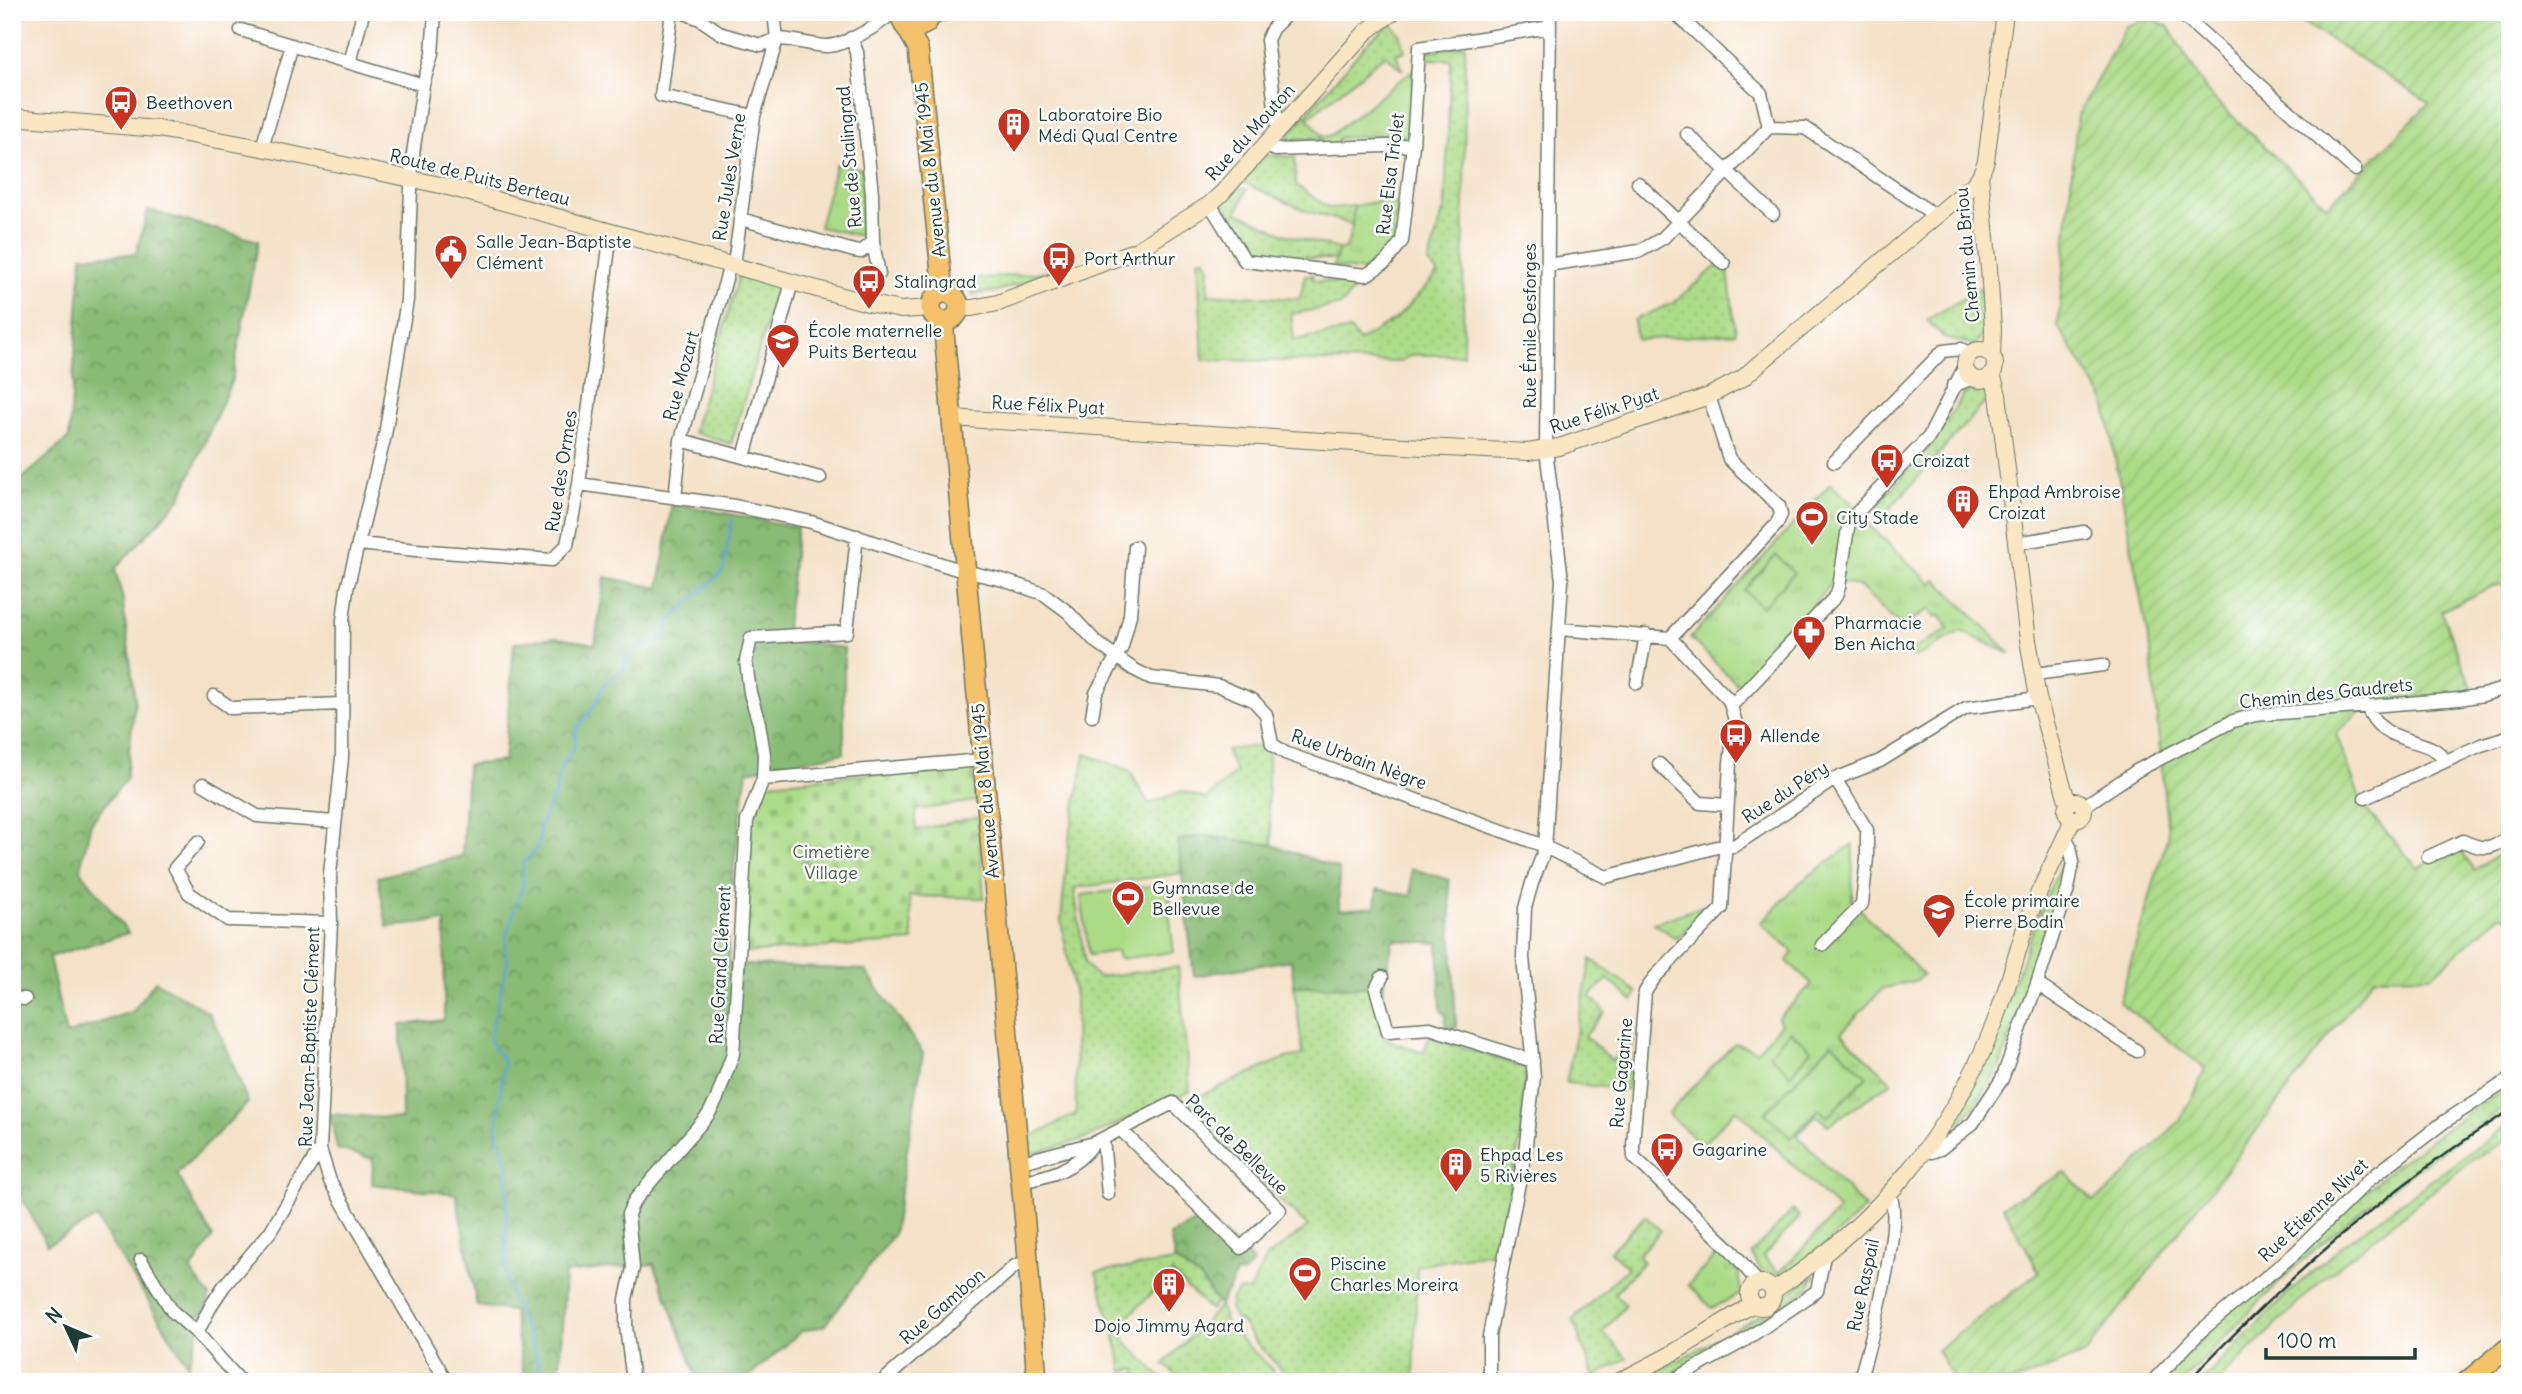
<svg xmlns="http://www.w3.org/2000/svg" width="2522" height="1394" font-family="Delius,sans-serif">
	<defs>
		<pattern id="grass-dots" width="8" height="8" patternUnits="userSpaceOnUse" patternTransform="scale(1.75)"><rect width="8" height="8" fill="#acdb88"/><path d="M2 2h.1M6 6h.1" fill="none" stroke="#94bd76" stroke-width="1.8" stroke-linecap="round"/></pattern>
		<pattern id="forest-crowns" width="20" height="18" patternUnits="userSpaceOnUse" patternTransform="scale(1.75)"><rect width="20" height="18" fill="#89bb74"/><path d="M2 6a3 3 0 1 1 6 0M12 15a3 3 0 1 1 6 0" fill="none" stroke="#6f9960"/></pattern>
		<pattern id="cemetery-stones" width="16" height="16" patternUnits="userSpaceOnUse" patternTransform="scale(1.75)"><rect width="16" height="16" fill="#acdb88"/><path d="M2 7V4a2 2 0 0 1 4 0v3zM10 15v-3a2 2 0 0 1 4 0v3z" fill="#94bd76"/></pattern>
		<pattern id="park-tufts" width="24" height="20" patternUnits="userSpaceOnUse" patternTransform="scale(1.75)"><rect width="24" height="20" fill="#acdb88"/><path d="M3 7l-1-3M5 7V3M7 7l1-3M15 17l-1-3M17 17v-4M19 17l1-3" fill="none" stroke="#94bd76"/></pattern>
		<pattern id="garden-furrows" width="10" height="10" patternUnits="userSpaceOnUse" patternTransform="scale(1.75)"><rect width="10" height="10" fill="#acdb88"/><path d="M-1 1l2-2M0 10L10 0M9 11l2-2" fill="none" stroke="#94bd76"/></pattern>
	</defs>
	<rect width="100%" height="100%" fill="#fff"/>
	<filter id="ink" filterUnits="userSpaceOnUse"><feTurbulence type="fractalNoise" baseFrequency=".0143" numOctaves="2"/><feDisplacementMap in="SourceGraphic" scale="14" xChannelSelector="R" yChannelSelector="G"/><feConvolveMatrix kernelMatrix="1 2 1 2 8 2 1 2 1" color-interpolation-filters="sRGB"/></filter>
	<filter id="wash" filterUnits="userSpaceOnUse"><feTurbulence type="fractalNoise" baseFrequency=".00686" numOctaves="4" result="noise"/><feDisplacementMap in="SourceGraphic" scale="28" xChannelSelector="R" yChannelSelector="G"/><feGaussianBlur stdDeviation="1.57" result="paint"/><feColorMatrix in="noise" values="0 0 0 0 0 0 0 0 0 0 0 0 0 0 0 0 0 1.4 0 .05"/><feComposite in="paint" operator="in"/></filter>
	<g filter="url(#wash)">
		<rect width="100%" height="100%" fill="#f4e1c7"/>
		<path fill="url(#grass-dots)" stroke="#668c5e" stroke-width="2" d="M1392,24L1401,36L1405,51L1396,54L1403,70L1385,55L1308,118L1324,138L1284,140L1369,41Z
			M1465,45L1463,355H1411L1401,362L1203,360L1198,260L1204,258L1209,267L1208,294L1300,299L1305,275H1313V280L1347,284V277L1360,279L1364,283L1363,289L1358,285L1341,305L1291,314L1294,340L1350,330L1359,341L1397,318L1438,273L1428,264L1445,205L1451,60L1424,59V55L1428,51Z
			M1266,154L1273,156L1295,157L1296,185L1329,208L1354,206L1353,225L1304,210L1242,182Z
			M1238,188L1247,189L1237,212L1287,235L1339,249L1335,260L1271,254L1268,261L1251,258L1247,251L1253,246L1229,211L1222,215L1220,211L1225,200Z
			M1719,264L1728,271L1736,333L1637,340L1634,320L1673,303Z
			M1052,271L1051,274L994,292L972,294V283L975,279Z
			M739,276L778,285L731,444L693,432Z
			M1981,288L1985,331L1975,345L1944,338L1927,320Z
			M1974,389L1986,390L1989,398L1884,515L1879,509L1880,502L1932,444L1964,394Z
			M1265,745L1268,751V805L1273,845L1205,836L1179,840L1183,873L1074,888L1085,964L1097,977L1178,967L1190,1091L1084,1139L1027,1155L1026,1139L1076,1114L1075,996L1061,921L1069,840L1085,754L1129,770L1149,804L1182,791L1206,799L1236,772L1226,750Z
			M2064,857V879L2001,1064L1975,1106L1947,1136L1983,1069L2038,916Z
			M1712,903L1677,939L1654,923Z
			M1591,959L1637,992L1633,1001L1608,979L1590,996L1605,1012L1585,1036L1612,1061L1632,1038L1627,1090L1566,1083Z
			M1294,986L1383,987C1378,1042 1371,1034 1423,1053L1430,1036L1526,1068L1522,1128L1498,1251L1417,1266L1414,1382H1288C1278,1362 1266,1355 1253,1339C1248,1333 1246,1326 1240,1321H1236L1230,1309L1232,1298L1239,1291L1250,1290L1266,1258L1308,1227L1181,1104L1285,1058L1303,1055Z
			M2510,1087V1104C2433,1156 2358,1209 2290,1272C2253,1307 2218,1345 2182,1382H2160L2222,1318L2392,1168L2475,1108Z
			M2510,1123V1138L2473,1159L2323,1279L2217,1382H2201L2286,1295L2340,1247Z
			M1645,1216L1661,1231L1639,1254L1643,1262L1614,1294L1626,1305L1603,1332L1627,1358L1594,1377L1573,1319L1628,1268L1610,1251Z
			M1175,1261L1200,1278L1217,1302L1210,1310L1172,1273L1121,1324L1125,1341L1166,1382H1139L1136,1369L1123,1372L1117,1344L1096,1272Z
			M1815,1275L1807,1289L1729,1341L1658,1382H1640L1758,1316C1772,1313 1776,1304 1786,1296C1795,1288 1805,1282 1815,1275Z
			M1220,1306L1227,1326L1271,1368L1278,1382H1183L1164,1364Z"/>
		<path fill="url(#forest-crowns)" stroke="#547c54" stroke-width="2" d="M148,210L258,241L232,380L180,499L115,569L122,596L135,699L126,779L91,823L80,869L128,933L49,957L66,1035L133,1011L155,981L208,1012L223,1039L248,1103L177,1174L213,1237L191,1271L210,1296L188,1365L96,1218L47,1245L19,1192L12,1195V483H17L69,438L82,256L136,254Z
			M672,503L797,527L785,640L844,648V753L747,771L727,914L729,964L865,970L923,1053L893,1235L824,1326L802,1331L743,1382H699L654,1264L565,1273L559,1382H525L513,1311L477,1306L456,1194L372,1184L373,1159L337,1149L330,1114L402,1119L401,1025L444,1020L445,921L387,927L378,877L462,856L467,765L504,761L514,643L554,637L595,644L605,577L659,588Z
			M1205,836L1273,845L1339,869V910L1375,907L1377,889L1411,896V868L1449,880L1456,1028L1445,1027L1446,1015L1441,1010L1438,943L1393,940L1383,987L1294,986L1291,960L1194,976L1178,840Z
			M1204,1217L1254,1262L1244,1273L1235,1274C1234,1287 1223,1292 1220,1306L1200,1278L1175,1261L1170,1235Z"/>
		<path fill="url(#cemetery-stones)" stroke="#668c5e" stroke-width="2" d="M973,765L976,801L916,810V830L978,817L984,898L909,896L913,941L741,953C743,918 743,803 768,783Z"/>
		<path fill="url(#park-tufts)" stroke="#668c5e" stroke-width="2" d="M1414,69L1408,138L1403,141L1402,134L1338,138L1337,145L1319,147V139L1331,135Z
			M836,164L863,169L861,236L819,227Z
			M1386,200L1399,206L1393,233L1399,235L1379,261L1363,271L1333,267L1339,249H1346L1352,227L1354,206Z
			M1830,484L1856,507L1872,528L1931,584L1936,579L2011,654L1961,631L1914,658L1910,651L1948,629L1940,615L1935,617L1930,609L1901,627L1859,586L1834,581L1739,686L1690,638Z
			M1853,844L1852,901L1923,975L1917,980L1882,989L1841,1033L1892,1082L1828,1125L1816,1115L1797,1135L1865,1208L1817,1253L1775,1283L1766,1277L1751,1254L1793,1210L1800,1217L1763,1256L1779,1273L1839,1210L1736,1109L1702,1145L1668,1114L1735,1043L1757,1051L1781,1024L1778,1018L1812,984L1787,961L1793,952L1761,923L1798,884Z
			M1722,1249L1737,1265L1741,1294L1712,1308L1688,1285Z"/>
		<path fill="url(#garden-furrows)" stroke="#668c5e" stroke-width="2" d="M2287,12H2510V583L2493,586L2441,611L2474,693L2369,703L2336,734L2363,806L2418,868L2460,848L2474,870L2510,847V918L2500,915L2432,976L2374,977L2086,1353L2015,1382H1956L1937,1350L2039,1272L2003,1206L2065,1172L2093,1201L2107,1192L2180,1121L2197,1089L2205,1068L2119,1002L2168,835L2151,655L2105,401L2058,327L2077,117L2126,26L2148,19L2168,26L2208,93L2327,206L2429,103Z"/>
		<path fill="#acdb88" stroke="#668c5e" stroke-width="2" d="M1776,555L1794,573L1762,607L1744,590Z
			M1165,884L1166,892H1170L1171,903L1168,905L1174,952L1119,959L1117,951L1089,955L1081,895Z
			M1790,1031L1812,1050L1790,1074L1769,1054Z
			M1832,1043L1867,1076L1827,1117L1819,1109L1791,1138L1765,1113Z"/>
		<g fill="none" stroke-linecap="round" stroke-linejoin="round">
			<path stroke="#63a5d7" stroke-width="2.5" d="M538,1382L537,1355L510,1295L505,1271L508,1164L496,1134L504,1061L489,1040L507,964L505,939L523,884V863L539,846L540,825L555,795L561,766L574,749L576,730L594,706L604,685L625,668L628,656L638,647L666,639L668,622L723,571L732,519"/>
		</g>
	</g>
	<g filter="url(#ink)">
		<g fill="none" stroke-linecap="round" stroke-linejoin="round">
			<defs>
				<path id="street" d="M435,12L432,54L423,85L412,161L407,300L385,435L347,589L343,620L342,758L330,874L331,923L320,1149L330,1181L447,1382
					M672,12L661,96L754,116
					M682,12L700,19L722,34L761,45L777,39L774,12
					M1674,12L1761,93L1769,127L1805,128L1936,216
					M2179,12L2355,170
					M929,21L947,12
					M241,30L423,85
					M851,38L857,52L872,193L873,242L879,274
					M350,63L362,17L359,12
					M1281,129L1277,123L1267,40L1272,29L1289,12
					M1687,134L1773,214
					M1265,145L1275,150L1413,145
					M262,148L292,45
					M1638,183L1724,264
					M1210,204L1245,261L1366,275L1386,262L1402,241L1413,145L1419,48L1550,27
					M741,219L854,251L861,252L873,242
					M1547,265L1640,251L1663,238L1769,127
					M1953,386L1973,378
					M681,440L820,478
					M744,457L792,282
					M1834,462L1943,351L1961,349L1970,354
					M579,484L735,506L811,522L960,570L1003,580L1044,594L1068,612L1096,642L1133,669L1151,678L1219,686L1253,700L1266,714L1272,744L1285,753L1539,844L1606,877L1717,847L1734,846L1835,779L1880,761L1966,708L2038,698
					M675,498L681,440L729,268L735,258L754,116L777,39C794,39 809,45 826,46C844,46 880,25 893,12
					M2016,543L2084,532
					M359,544L416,550L552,560L567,545L579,484L611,231
					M1559,629L1670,638
					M1670,638L1729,700L1735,720L1730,763L1722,908L1655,977L1645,992L1633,1146L1634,1157L1733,1252L1758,1283
					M1670,638L1776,525L1781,515L1779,506L1729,459L1709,396
					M2035,674L2103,665
					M1637,683L1646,635
					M214,696L231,708L342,704
					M1732,705L1836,596L1839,587L1849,521L1929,437L1965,366
					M2367,705C2380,749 2432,734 2445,761
					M1092,716L1096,693L1122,647L1130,615L1135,547
					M1659,764L1700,803L1727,805
					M763,779L982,760
					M203,784L257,816L335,822
					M2365,798L2481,745L2510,736
					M2084,806L2138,770L2233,721L2255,715L2459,699L2483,695L2510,687
					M198,842L175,868L189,893L228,920L331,923
					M2428,857L2463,841C2485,851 2489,849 2510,837
					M1822,945L1862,904L1867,858V830L1835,779
					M1382,977L1376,989L1388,1031L1430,1028L1533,1061
					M2037,984L2137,1051
					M12,998L25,999
					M1103,1139L1108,1194
					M1926,1151L1932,1152L1940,1149L1973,1123L2002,1079L2037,984L2068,889L2073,862L2070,846L2065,837
					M1018,1163L1094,1143L1173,1103L1280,1210L1241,1248L1121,1130
					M1020,1182C1051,1176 1074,1170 1094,1143
					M141,1260L172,1311L197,1333L241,1382
					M197,1333L212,1304L224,1286L270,1232L320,1149
					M633,1382L626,1326V1299L633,1268L628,1214L634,1201L708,1115L716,1101L733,1054L747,821L763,779L764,754L759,723L750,693L746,661L751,638L847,632L857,536
					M882,1382L1015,1266L1028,1261
					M1489,1382V1336L1525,1152L1534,1077L1523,957L1525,908L1532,883L1545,849L1562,580L1546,449L1550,12
					M1670,1382L1742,1342L1817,1291L1824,1256
					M1859,1382C1869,1348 1904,1223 1890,1195
					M2152,1382L2202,1330L2294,1254L2369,1180L2444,1122L2510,1079"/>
				<path id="secondary" d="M12,117L158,129L262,148L445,186L868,303L901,310L931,308
					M1980,176L1989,268L1993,330L1992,356
					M960,308H972L998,303L1137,250L1210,204L1222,193L1366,32L1393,12
					M1965 365a15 15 0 1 1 30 0a15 15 0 1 1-30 0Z
					M1992,374L1998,395L2028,640L2038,698L2066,797L2070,802
					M951,418L1404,446L1528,452L1559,447L1709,396L1743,378L1754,368L1973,185L1980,176L1986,161L2005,12
					M2066 810a9 9 0 1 1 18 0a9 9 0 1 1-18 0Z
					M1749 1295a12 12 0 1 1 24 0a12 12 0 1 1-24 0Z
					M1773,1291C1876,1224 1950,1137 1995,1022C2008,988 2017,951 2029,916C2042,883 2059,852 2073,819
					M1618,1382L1668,1356L1753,1304"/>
				<path id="primary" d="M899,12L904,25L915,29L927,23L931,12
					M906,27L918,48L943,292
					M931 307a14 14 0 1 1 28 0a14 14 0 1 1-28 0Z
					M945,321L944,332L1027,1246L1037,1382
					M2466,1382L2510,1346"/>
			</defs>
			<use href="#street" stroke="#6a7667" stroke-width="15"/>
			<use href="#secondary" stroke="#6a7667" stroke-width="18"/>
			<use href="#primary" stroke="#6a7667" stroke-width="22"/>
			<use href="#street" stroke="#fff" stroke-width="12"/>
			<use href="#secondary" stroke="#fbe6c4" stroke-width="16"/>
			<use href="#primary" stroke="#f5c16b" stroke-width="19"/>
			<path stroke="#1f3d34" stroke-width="2.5" d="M2187,1382C2288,1277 2387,1189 2510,1110"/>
		</g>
	</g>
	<defs>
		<symbol id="bus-pin" viewBox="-11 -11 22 30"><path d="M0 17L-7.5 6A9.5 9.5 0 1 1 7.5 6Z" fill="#c8321e" stroke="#fff"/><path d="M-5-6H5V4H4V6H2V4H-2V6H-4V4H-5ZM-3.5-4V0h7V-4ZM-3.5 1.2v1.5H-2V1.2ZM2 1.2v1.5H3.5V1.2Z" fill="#fff"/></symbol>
		<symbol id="building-pin" viewBox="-11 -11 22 30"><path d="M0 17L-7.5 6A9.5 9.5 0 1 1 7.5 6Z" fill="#c8321e" stroke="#fff"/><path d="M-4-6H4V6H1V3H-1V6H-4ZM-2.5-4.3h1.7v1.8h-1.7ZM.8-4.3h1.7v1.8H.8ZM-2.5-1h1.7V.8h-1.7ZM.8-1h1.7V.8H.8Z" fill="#fff"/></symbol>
		<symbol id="civic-pin" viewBox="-11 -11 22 30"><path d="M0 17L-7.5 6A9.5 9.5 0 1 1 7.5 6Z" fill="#c8321e" stroke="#fff"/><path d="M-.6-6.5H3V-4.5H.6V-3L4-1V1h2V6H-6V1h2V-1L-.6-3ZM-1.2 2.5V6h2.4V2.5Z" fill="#fff"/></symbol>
		<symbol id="school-pin" viewBox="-11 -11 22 30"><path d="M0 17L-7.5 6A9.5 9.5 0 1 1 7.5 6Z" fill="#c8321e" stroke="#fff"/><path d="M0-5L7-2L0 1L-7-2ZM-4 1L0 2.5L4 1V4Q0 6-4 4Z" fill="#fff"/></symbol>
		<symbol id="stadium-pin" viewBox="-11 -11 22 30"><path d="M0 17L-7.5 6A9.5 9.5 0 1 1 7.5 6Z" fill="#c8321e" stroke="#fff"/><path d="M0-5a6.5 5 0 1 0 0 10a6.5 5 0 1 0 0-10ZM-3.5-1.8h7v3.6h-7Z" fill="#fff"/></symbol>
		<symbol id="pharmacy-pin" viewBox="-11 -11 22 30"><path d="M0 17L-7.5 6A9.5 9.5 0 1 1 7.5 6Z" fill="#c8321e" stroke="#fff"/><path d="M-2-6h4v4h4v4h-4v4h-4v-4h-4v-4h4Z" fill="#fff"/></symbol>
	</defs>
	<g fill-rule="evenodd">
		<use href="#bus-pin" x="102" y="83" width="38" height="52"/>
		<use href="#building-pin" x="995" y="105" width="38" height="52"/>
		<use href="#civic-pin" x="432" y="232" width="38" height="52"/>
		<use href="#bus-pin" x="1040" y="239" width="38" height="52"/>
		<use href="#bus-pin" x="850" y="262" width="38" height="52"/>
		<use href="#school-pin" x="764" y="321" width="38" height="52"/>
		<use href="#bus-pin" x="1868" y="441" width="38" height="52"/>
		<use href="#building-pin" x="1944" y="482" width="38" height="52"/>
		<use href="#stadium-pin" x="1793" y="498" width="38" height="52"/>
		<use href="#pharmacy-pin" x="1790" y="613" width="38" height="52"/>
		<use href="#bus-pin" x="1717" y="716" width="38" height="52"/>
		<use href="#stadium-pin" x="1109" y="878" width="38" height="52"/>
		<use href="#school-pin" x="1920" y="891" width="38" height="52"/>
		<use href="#bus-pin" x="1648" y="1130" width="38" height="52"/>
		<use href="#building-pin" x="1437" y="1145" width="38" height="52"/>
		<use href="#stadium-pin" x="1286" y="1254" width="38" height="52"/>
		<use href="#building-pin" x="1150" y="1265" width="38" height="52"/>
	</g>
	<g text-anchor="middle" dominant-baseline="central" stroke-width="5" stroke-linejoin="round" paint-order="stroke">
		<g font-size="18" fill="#1f3d34" stroke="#fff" text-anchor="start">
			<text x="146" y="102">Beethoven</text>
			<text x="1038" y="114">Laboratoire Bio<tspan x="1038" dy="21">Médi Qual Centre</tspan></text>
			<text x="476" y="241">Salle Jean-Baptiste<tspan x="476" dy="21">Clément</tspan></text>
			<text x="1084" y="258">Port Arthur</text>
			<text x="894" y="281">Stalingrad</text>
			<text x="808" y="330">École maternelle<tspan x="808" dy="21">Puits Berteau</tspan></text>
			<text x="1912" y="460">Croizat</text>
			<text x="1988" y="491">Ehpad Ambroise<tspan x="1988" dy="21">Croizat</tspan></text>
			<text x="1836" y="517">City Stade</text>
			<text x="1834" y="622">Pharmacie<tspan x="1834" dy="21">Ben Aicha</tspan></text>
			<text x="1760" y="735">Allende</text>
			<text x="1152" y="887">Gymnase de<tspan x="1152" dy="21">Bellevue</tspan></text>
			<text x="1964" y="900">École primaire<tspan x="1964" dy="21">Pierre Bodin</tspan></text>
			<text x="1692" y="1149">Gagarine</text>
			<text x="1480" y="1154">Ehpad Les<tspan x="1480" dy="21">5 Rivières</tspan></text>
			<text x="1330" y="1263">Piscine<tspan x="1330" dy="21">Charles Moreira</tspan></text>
			<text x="1169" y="1325" text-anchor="middle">Dojo Jimmy Agard</text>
		</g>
		<g font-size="18" fill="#1f3d34" stroke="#fff">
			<text transform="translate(1250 132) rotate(-48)">Rue du Mouton</text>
			<text transform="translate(849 157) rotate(-95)">Rue de Stalingrad</text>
			<text transform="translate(930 170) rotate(-96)">Avenue du 8 Mai 1945</text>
			<text transform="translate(1390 174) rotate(-83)">Rue Elsa Triolet</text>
			<text transform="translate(480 177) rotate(14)">Route de Puits Berteau</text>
			<text transform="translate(729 177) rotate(-81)">Rue Jules Verne</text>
			<text transform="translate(1967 255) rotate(-95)">Chemin du Briou</text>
			<text transform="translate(1529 326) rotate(-90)">Rue Émile Desforges</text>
			<text transform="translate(681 376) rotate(-75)">Rue Mozart</text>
			<text transform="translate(1048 405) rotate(3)">Rue Félix Pyat</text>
			<text transform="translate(1604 410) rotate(-18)">Rue Félix Pyat</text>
			<text transform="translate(561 471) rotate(-81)">Rue des Ormes</text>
			<text transform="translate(2326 693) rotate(-6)">Chemin des Gaudrets</text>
			<text transform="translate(1359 759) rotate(20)">Rue Urbain Nègre</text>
			<text transform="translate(985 791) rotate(-95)">Avenue du 8 Mai 1945</text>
			<text transform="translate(1785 792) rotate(-33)">Rue du Péry</text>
			<text transform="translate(720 965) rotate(-87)">Rue Grand Clément</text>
			<text transform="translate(309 1037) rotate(-88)">Rue Jean-Baptiste Clément</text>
			<text transform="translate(1621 1073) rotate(-85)">Rue Gagarine</text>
			<text transform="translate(1237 1144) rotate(44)">Parc de Bellevue</text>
			<text transform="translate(2313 1210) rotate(-43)">Rue Étienne Nivet</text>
			<text transform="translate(1863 1285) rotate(-78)">Rue Raspail</text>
			<text transform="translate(942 1306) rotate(-41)">Rue Gambon</text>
		</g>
		<g font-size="18" fill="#426449" stroke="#fff">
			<text x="831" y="851">Cimetière<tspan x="831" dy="21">Village</tspan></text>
		</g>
	</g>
	<rect width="2522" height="1394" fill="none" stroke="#fff" stroke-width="42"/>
	<g transform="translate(66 1327) rotate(314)" stroke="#ffffff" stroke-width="5" paint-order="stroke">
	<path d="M0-5L12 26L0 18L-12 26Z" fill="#1f3d34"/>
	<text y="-10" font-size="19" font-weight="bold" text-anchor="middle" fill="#1f3d34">N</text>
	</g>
	<path d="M2266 1348v10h149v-10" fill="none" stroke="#1f3d34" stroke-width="3.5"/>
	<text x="2277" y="1348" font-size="21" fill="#1f3d34" stroke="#ffffff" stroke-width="5" paint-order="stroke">100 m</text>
</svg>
